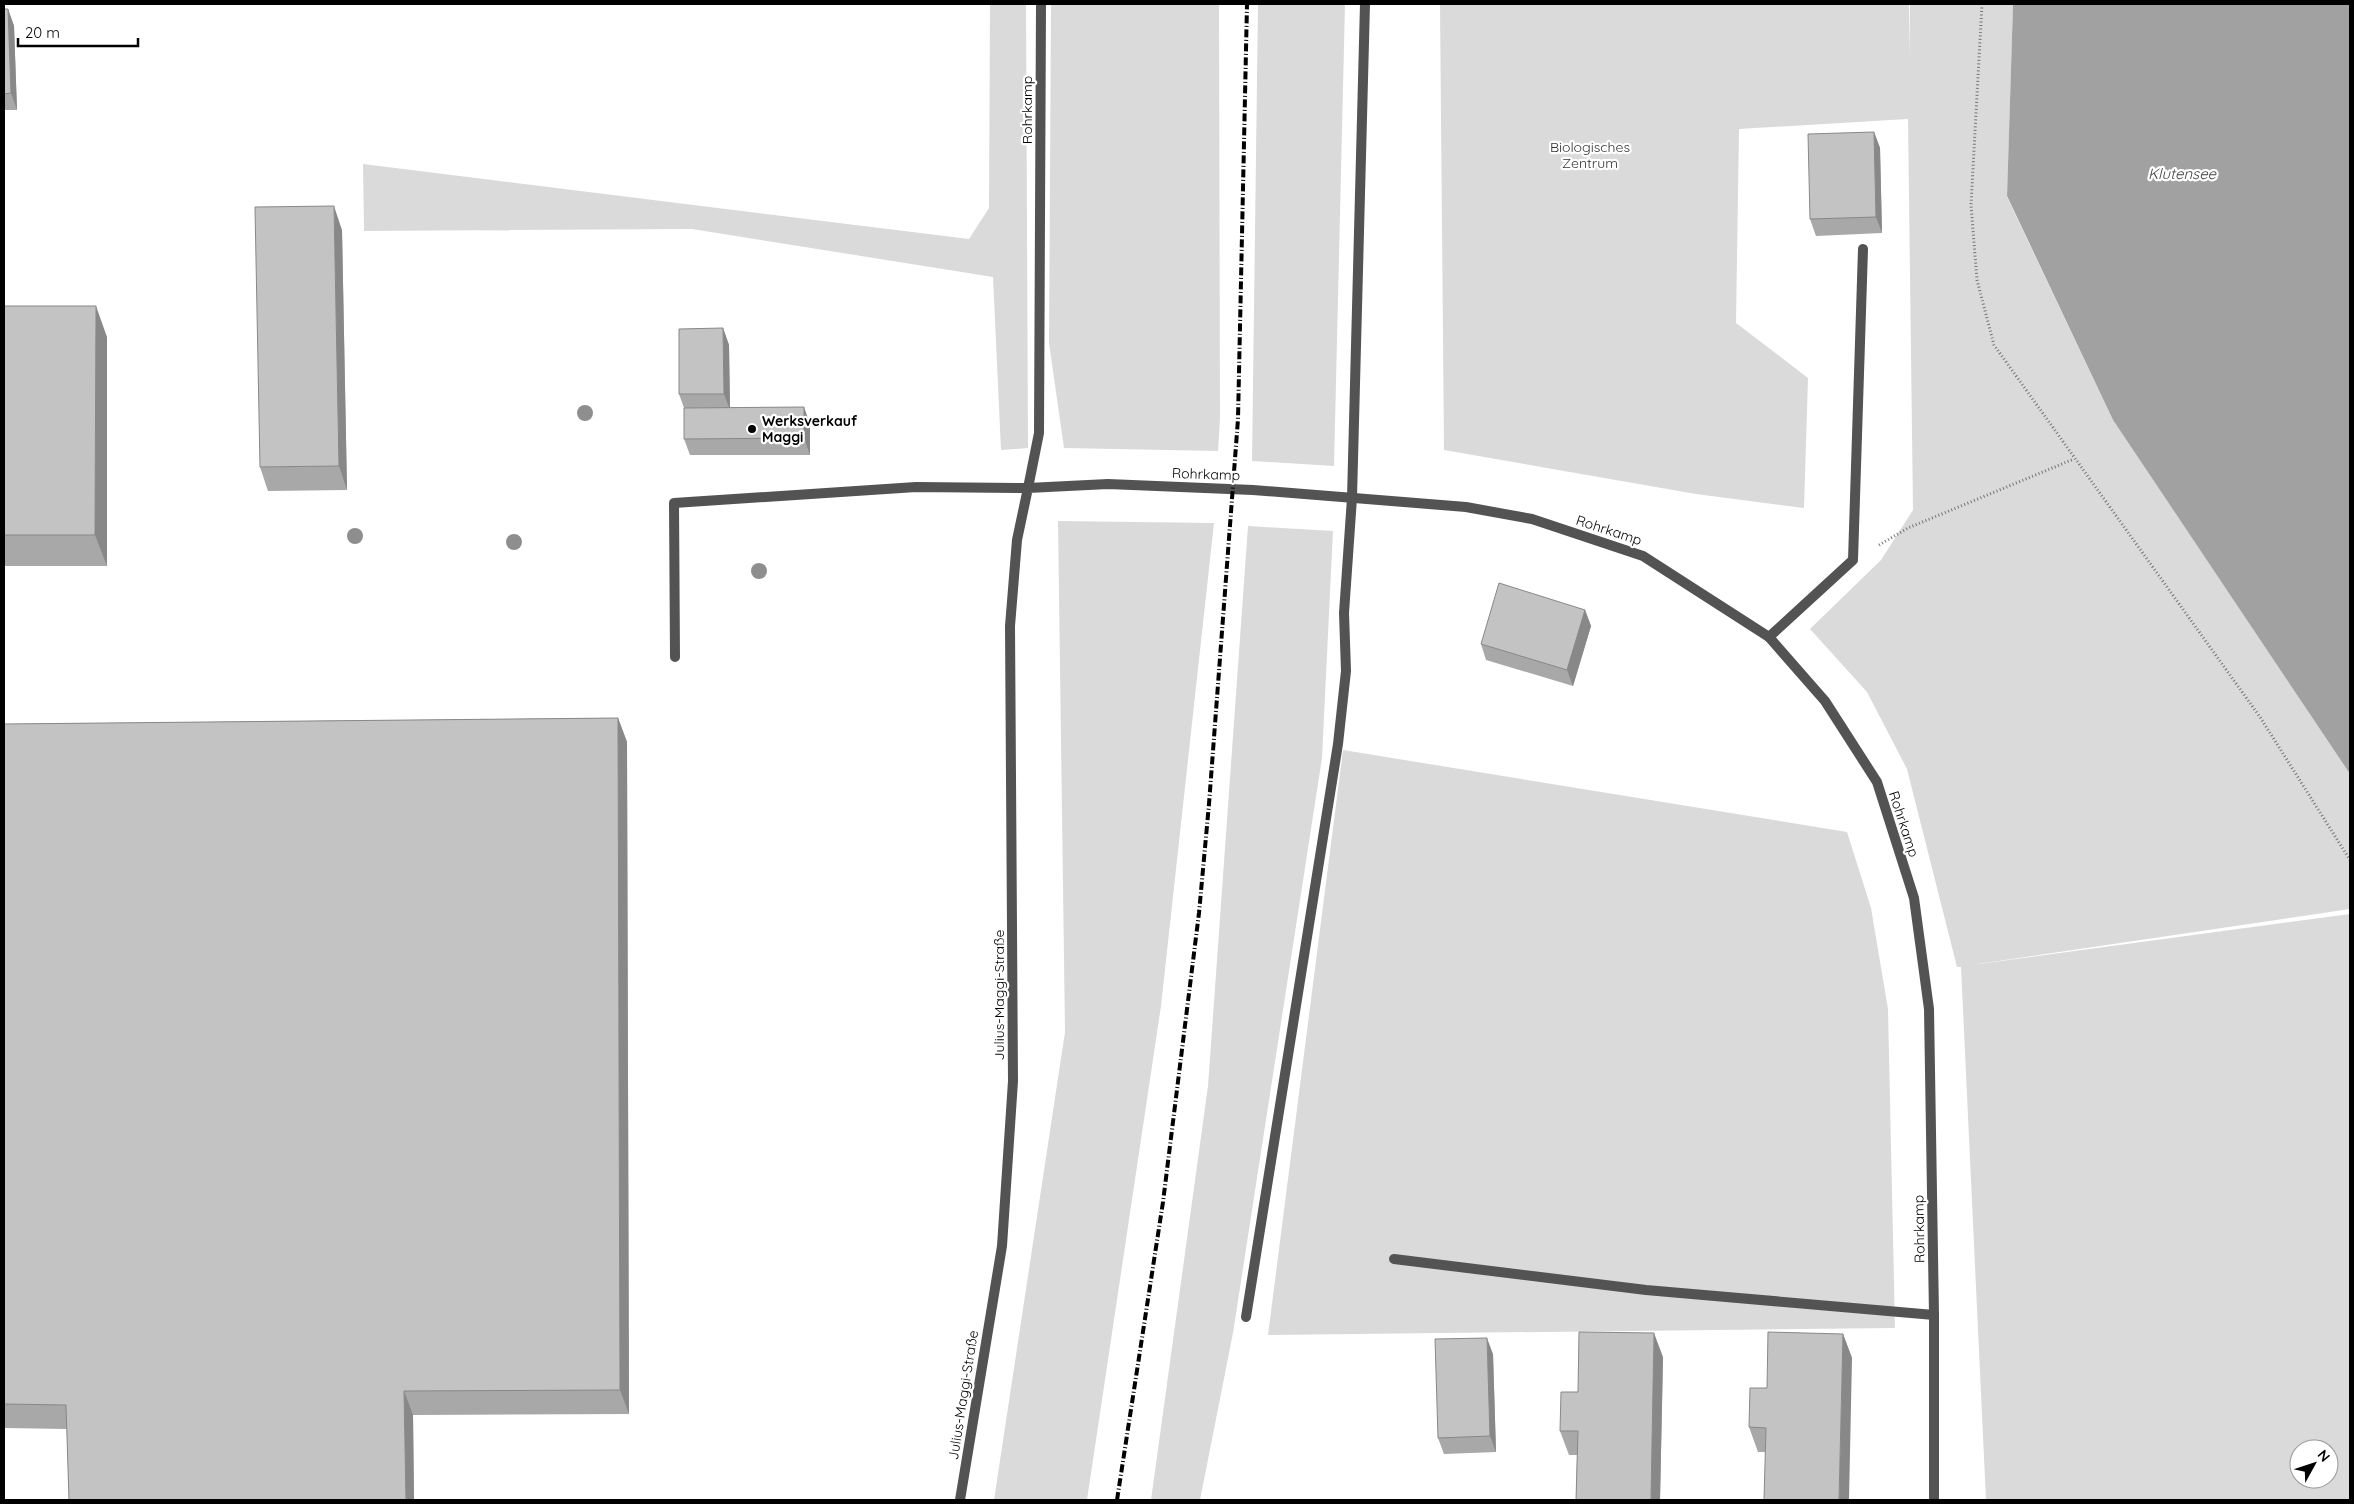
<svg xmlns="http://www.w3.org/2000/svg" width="2354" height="1504" font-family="Quicksand,sans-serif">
	<rect width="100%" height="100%" fill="#fff"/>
	<path fill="#dadada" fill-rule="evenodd" d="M990,4H1026L1028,448L1001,450L993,277L692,229L364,231L363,164L969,239L989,208Z
		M1051,4H1219L1220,418L1218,451L1064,448L1049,343Z
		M1258,4H1345L1334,466L1252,461Z
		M1440,4H1909V58L1910,4H2013L2007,197L2113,420L2350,774V909L1964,966L2350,914V1500H1986L1961,967H1957L1907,769L1867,692L1810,629L1881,560L1913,510L1908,119L1739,129L1736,323L1808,378L1804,508L1696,494L1444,450ZM2299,1449H2329V1479H2299Z
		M1058,521L1214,523L1161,1006L1087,1500H994L1065,1032Z
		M1248,526L1333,531L1322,758L1233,1333L1200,1500H1151L1208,1086Z
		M1343,750L1847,832L1871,908L1888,1009L1895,1328L1268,1335Z"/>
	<path fill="#a1a1a1" d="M2013,4H2350V774L2113,420L2007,196Z"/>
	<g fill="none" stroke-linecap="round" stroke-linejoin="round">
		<path stroke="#757575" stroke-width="3" stroke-dasharray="1 2.5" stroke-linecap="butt" d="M1982,4L1971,205L1977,280L1994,345L2260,717L2350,860
			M1879,545L1908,528L2074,459"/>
		<path stroke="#535353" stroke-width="10" d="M1769,637L1853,560L1863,249
			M675,657L674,503L916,487L1028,488L1039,433L1041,4
			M1394,1259L1646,1290L1934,1315
			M1246,1317L1338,744L1346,671L1344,613L1352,498"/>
		<path stroke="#535353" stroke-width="10" d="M1352,498L1365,4
			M960,1500L1002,1246L1013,1081L1010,626L1017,540L1028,488L1108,484L1253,490L1466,507L1532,519L1643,556L1769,637L1825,701L1877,782L1914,898L1929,1009L1934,1315V1500"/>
		<path stroke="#000" stroke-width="4" stroke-dasharray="8 2.5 1 2.5" stroke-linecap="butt" d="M1117,1500L1163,1202L1199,913L1209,804L1238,419L1247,4"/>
	</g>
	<g fill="#8e8e8e">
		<circle cx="585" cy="413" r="8"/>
		<circle cx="355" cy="536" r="8"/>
		<circle cx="514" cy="542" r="8"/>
		<circle cx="759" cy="571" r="8"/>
	</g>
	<path fill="#a8a8a8" d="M4,9H8L14,26L17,110H4Z
		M1874,132L1880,148L1882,233L1816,236L1810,219Z
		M342,230L347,490L268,491L260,467Z
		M4,306L107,337V566H4Z
		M723,328L729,345L730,408L810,424V455H690L684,439V408L679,394Z
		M1585,610L1591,626L1573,686L1486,660L1481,644Z
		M618,718L627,742L629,1414L413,1415L414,1500H69L67,1429L4,1428V724Z
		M1843,1334L1852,1358L1765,1452H1758L1749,1427L1767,1388Z
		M1493,1354L1496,1452L1444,1454L1438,1438Z
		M1663,1357L1660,1500H1576L1577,1455H1569L1560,1431L1578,1392Z"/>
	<path fill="#888" d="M8,9L14,26L17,110L11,93Z
		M1874,132L1880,148L1882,233L1876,217Z
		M334,206L342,230L347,490L339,466Z
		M96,306L107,337V566L95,535Z
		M723,328L729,345L730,410L724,394Z
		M804,407L810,424V455L804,438Z
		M1585,610L1591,626L1573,686L1567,670Z
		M618,718L627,742L629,1414L620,1390Z
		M1654,1333L1663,1357L1660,1500H1651Z
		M1843,1334L1852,1358L1849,1500H1839Z
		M1487,1338L1493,1354L1496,1452L1490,1436Z
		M404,1391L413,1415L414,1500H406Z"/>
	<path fill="#c3c3c3" stroke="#888" d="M4,9H8L11,93L4,94Z
		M1874,132L1876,217L1810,219L1808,134Z
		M334,206L339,466L260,467L255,207Z
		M4,306H96L95,535H4Z
		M723,328L724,394H679V329Z
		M804,407V438L684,439V408Z
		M1499,583L1585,610L1567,670L1481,644Z
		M618,718L620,1390L404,1391L406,1500H69L66,1405L4,1404V724Z
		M1579,1332L1654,1333L1651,1500H1576L1578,1431H1560L1561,1392H1578Z
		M1768,1332L1843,1334L1839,1500H1764L1766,1428L1749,1427L1750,1388H1767Z
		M1487,1338L1490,1436L1438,1438L1435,1339Z"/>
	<circle fill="#000" stroke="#fff" stroke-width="2" cx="752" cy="429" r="5"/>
	<g text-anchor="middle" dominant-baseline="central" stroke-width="4.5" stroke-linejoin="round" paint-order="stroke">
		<g font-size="14" fill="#000" stroke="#fff">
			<text transform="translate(1027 110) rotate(-90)">Rohrkamp</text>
			<text transform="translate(1206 474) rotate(2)">Rohrkamp</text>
			<text transform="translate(1609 530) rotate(18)">Rohrkamp</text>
			<text transform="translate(1904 824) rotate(72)">Rohrkamp</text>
			<text transform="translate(999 995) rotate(-90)">Julius-Maggi-Straße</text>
			<text transform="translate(1919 1229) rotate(-91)">Rohrkamp</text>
			<text transform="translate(963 1395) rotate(-81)">Julius-Maggi-Straße</text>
		</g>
		<g font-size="14" fill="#313131" stroke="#fff">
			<text x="1590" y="147">Biologisches<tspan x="1590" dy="16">Zentrum</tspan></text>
		</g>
		<g font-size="14" font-weight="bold" fill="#000" stroke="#fff" text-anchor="start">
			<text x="762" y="421">Werksverkauf<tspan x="762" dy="16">Maggi</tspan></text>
		</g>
		<g font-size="15" font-style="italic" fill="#424242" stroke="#fff">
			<text x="2182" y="173">Klutensee</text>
		</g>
	</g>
	<rect width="2354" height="1504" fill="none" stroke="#000000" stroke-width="10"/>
	<g transform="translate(2314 1464) rotate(50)"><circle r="24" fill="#ffffff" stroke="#999999"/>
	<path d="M0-4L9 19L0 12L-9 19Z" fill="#000000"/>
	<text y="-8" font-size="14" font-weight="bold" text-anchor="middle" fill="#000000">N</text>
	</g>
	<path d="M18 38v8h120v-8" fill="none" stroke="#000000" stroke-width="2.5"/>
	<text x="25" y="38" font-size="15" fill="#000000" stroke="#ffffff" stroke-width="4" paint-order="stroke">20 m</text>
</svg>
